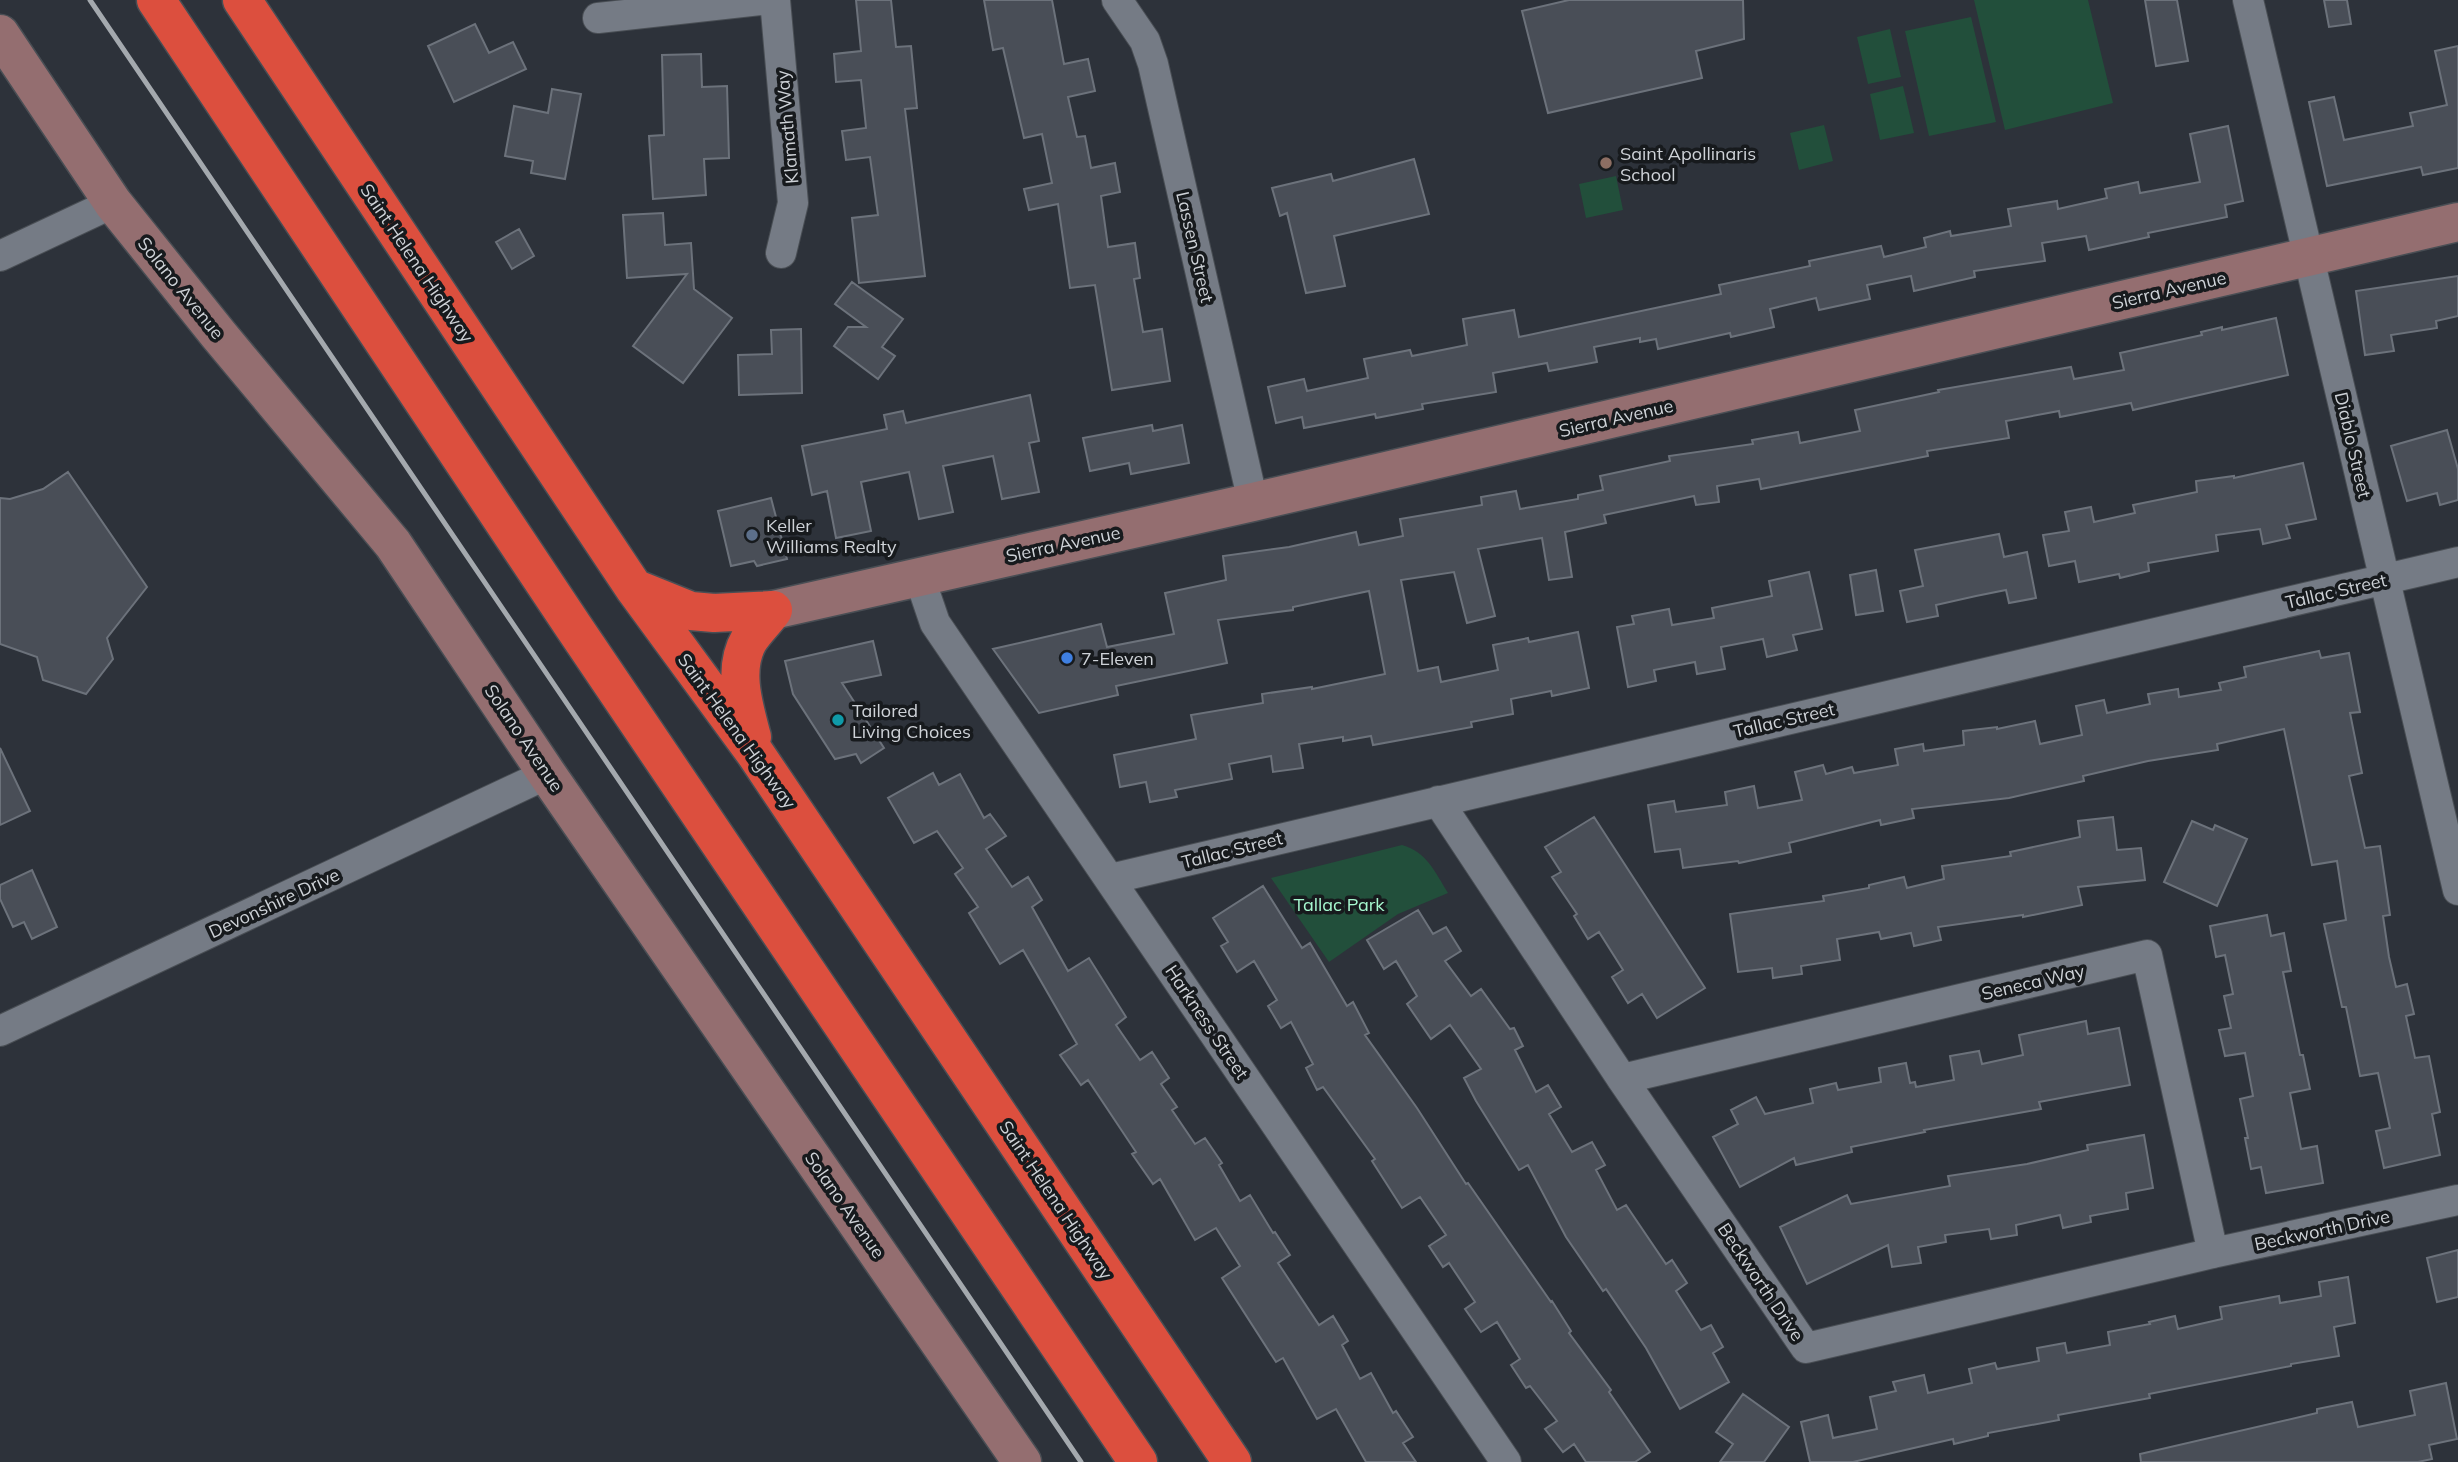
<svg xmlns="http://www.w3.org/2000/svg" width="2458" height="1462" font-family="Mulish,sans-serif">
	<rect width="100%" height="100%" fill="#2d323a"/>
	<path fill="#224f3b" d="M1974,0H2088L2113,103L2005,130Z
		M1971,17L1996,122L1929,136L1905,31Z
		M1890,29L1901,77L1868,84L1857,37Z
		M1903,86L1914,133L1880,140L1870,94Z
		M1824,125L1833,161L1799,170L1790,133Z
		M1616,176L1623,210L1586,218L1579,184Z
		M1402,845C1427,852 1435,872 1448,893L1398,914L1329,962L1271,878Z"/>
	<path fill="#494e57" stroke="#6c727b" stroke-width="2" d="M856,0H891L896,47L911,46L917,108L905,109L925,276L859,283L852,218L878,215L870,157L846,160L842,131L866,128L861,80L836,82L834,54L861,51Z
		M984,0H1052L1064,64L1088,59L1095,91L1068,97L1077,137L1085,136L1091,168L1115,163L1120,192L1101,196L1108,247L1135,243L1140,278L1134,279L1143,332L1162,329L1170,381L1112,390L1095,285L1070,288L1058,204L1029,210L1024,189L1052,183L1042,134L1024,138L1003,48L993,50Z
		M1569,0H1743L1744,39L1696,51L1702,78L1548,113L1522,11Z
		M2145,0H2177L2188,61L2156,66Z
		M2324,0H2347L2351,24L2329,27Z
		M475,24L489,53L513,42L526,69L454,102L428,46Z
		M2458,46V168L2423,175L2421,167L2327,186L2309,102L2334,97L2344,140L2413,126L2410,113L2447,105L2435,51Z
		M701,54L702,87L727,86L729,158L704,159L706,195L653,199L649,136L664,135L662,55Z
		M552,89L581,94L565,179L531,173L533,161L505,156L514,106L548,113Z
		M2228,126L2243,201L2225,205L2227,217L2148,233L2149,237L2089,250L2086,236L2042,243L2045,261L1974,271L1975,277L1914,291L1911,276L1867,285L1870,299L1819,310L1816,298L1770,309L1774,327L1731,337L1730,333L1658,349L1656,339L1640,342V338L1594,347L1597,362L1549,371L1547,363L1493,373L1496,392L1422,404L1423,409L1376,418L1375,414L1304,428L1302,417L1276,423L1268,387L1304,379L1307,391L1368,378L1364,359L1410,350L1412,356L1467,345L1463,319L1514,310L1519,337L1721,294L1719,285L1810,266L1809,261L1881,246L1884,257L1926,247L1924,238L1950,231L1951,236L2011,226L2008,209L2057,201L2058,209L2107,198L2105,189L2138,182L2140,193L2200,182L2190,134Z
		M1414,159L1429,214L1334,236L1345,286L1306,293L1287,213L1280,216L1272,188L1331,174L1333,181Z
		M663,213L665,245L691,243L694,289L732,318L683,383L633,346L687,274L627,278L623,215Z
		M519,229L534,256L512,269L496,242Z
		M2458,276V316L2436,321L2437,328L2391,335L2394,351L2365,355L2356,291Z
		M852,282L903,319L882,347L895,356L878,379L834,346L848,327H866L835,304Z
		M2276,318L2288,375L2133,410L2131,403L2060,417L2059,411L2006,421L2009,438L1927,451L1928,456L1761,489L1759,479L1717,486L1719,502L1696,505L1694,496L1604,515L1606,523L1565,532L1572,577L1549,580L1542,538L1478,549L1495,616L1467,623L1454,572L1401,580L1418,671L1438,667L1441,682L1498,670L1493,645L1528,638L1529,642L1578,632L1589,688L1552,696L1551,691L1511,699L1513,714L1471,722L1472,727L1373,745L1371,736L1343,741V737L1299,744L1303,768L1273,772L1271,756L1229,764L1232,779L1175,790L1177,797L1150,802L1146,782L1120,787L1114,755L1196,739L1191,715L1263,703L1262,694L1312,687V689L1385,674L1369,591L1293,607V610L1218,620L1227,663L1116,686L1118,695L1039,713L993,649L1101,624L1107,647L1174,634L1165,593L1226,580L1223,556L1289,547L1356,532L1359,545L1403,536L1400,519L1482,505L1481,497L1516,491L1520,509L1578,499V495L1603,490L1600,476L1670,461L1669,456L1753,444L1752,440L1798,432L1800,443L1860,431L1855,410L1939,392L1938,390L2071,367L2074,379L2124,370L2120,353L2202,335L2201,332L2222,327V330Z
		M801,329L802,393L739,395L738,355L772,354L771,330Z
		M1030,395L1039,441L1029,443L1039,492L1002,499L993,456L943,466L953,512L919,519L909,472L861,482L871,531L836,538L827,491L812,495L802,446L887,429L884,415L903,411L906,423Z
		M1152,425L1153,431L1182,425L1189,463L1131,474L1129,463L1090,471L1083,438Z
		M2447,430L2458,469V500L2440,505L2437,493L2407,501L2391,446Z
		M2303,463L2316,519L2286,525L2290,538L2263,544L2260,529L2216,535L2218,551L2148,563L2149,571L2120,578L2119,574L2079,582L2075,561L2049,566L2043,535L2069,531L2065,512L2091,507L2094,522L2135,513L2133,505L2197,492L2196,481L2234,476V478Z
		M68,472L147,587L107,638L113,659L86,694L43,680L37,657L0,644V498L10,499L43,489Z
		M771,498L787,559L757,566L754,561L731,566L718,511Z
		M1999,534L2004,557L2027,552L2036,598L2009,603L2006,590L1976,596L1936,605L1938,616L1907,622L1900,591L1923,586L1915,550Z
		M1876,570L1883,611L1856,615L1850,575Z
		M1809,572L1822,629L1793,635L1797,650L1767,657L1763,639L1721,647L1725,669L1697,674L1695,662L1654,670L1656,681L1628,687L1617,627L1634,624L1632,616L1669,609L1672,625L1714,618L1712,608L1772,596L1769,581Z
		M873,641L881,675L842,683L884,748L861,763L856,754L835,759L793,694L785,661Z
		M2319,651L2321,658L2349,653L2360,712L2350,713L2362,773L2349,776L2365,848L2380,846L2390,915L2383,916L2389,957L2396,987L2407,984L2414,1014L2406,1016L2415,1058L2429,1056L2440,1112L2432,1114L2440,1155L2384,1168L2376,1131L2390,1128L2378,1073L2360,1076L2346,1007H2342L2324,924L2346,920L2337,861L2312,865L2284,729L2217,744L2218,750L2148,761L2083,776L2084,781L2009,798L1912,809L1914,818L1881,825L1880,820L1789,843L1791,852L1739,863L1738,861L1683,868L1680,849L1655,852L1648,805L1674,801L1676,812L1727,805L1725,792L1754,786L1758,808L1802,800L1795,772L1823,765L1826,774L1852,767L1854,773L1898,765L1895,749L1923,744L1924,751L1964,745L1963,731L1997,727V729L2035,721L2040,744L2082,735L2076,706L2104,700L2107,713L2150,704L2148,694L2178,689L2179,697L2221,690L2219,683L2246,677L2244,667Z
		M0,748L30,811L0,825Z
		M933,773L939,785L960,774L984,818L990,814L1006,836L986,849L1012,887L1028,877L1042,900L1032,907L1068,971L1089,958L1126,1017L1116,1025L1140,1060L1152,1052L1169,1078L1161,1084L1177,1107L1172,1110L1195,1144L1205,1138L1222,1163L1219,1165L1240,1201L1250,1195L1273,1233L1275,1232L1290,1255L1278,1263L1319,1325L1333,1316L1348,1341L1342,1345L1360,1379L1371,1373L1393,1413L1396,1411L1413,1437L1403,1443L1416,1462H1366L1336,1409L1317,1419L1283,1358L1276,1362L1222,1278L1240,1266L1216,1228L1195,1240L1160,1179L1153,1184L1132,1154L1136,1152L1088,1080L1081,1085L1060,1055L1077,1044L1023,950L1000,964L969,913L978,907L955,874L963,868L937,831L914,843L888,798Z
		M1594,817L1705,988L1657,1018L1642,994L1628,1003L1612,977L1623,970L1599,932L1588,939L1574,916L1577,914L1552,877L1561,872L1545,847Z
		M2113,817L2117,850L2141,848L2145,880L2078,887L2082,905L2023,917V915L1938,927L1941,940L1914,946L1911,933L1881,939L1879,932L1837,939L1840,960L1801,966L1802,974L1773,978L1772,968L1738,972L1730,914L1824,901L1823,896L1869,888V885L1904,877L1907,888L1944,879L1942,866L2011,856L2010,852L2080,837L2078,821Z
		M2192,821L2213,830L2215,825L2247,839L2217,906L2164,882Z
		M32,870L57,927L32,939L24,922L13,927L0,899V885Z
		M1263,886L1302,948L1310,943L1347,1006L1353,1002L1369,1033L1365,1035L1417,1108L1466,1184L1468,1183L1551,1302L1552,1301L1571,1331L1569,1333L1611,1390L1609,1392L1650,1452L1635,1462H1586L1574,1444L1563,1452L1545,1429L1557,1421L1530,1386L1526,1388L1511,1365L1520,1359L1497,1322L1481,1332L1465,1309L1475,1302L1449,1263L1443,1267L1429,1246L1446,1235L1420,1197L1402,1208L1372,1161L1375,1159L1323,1087L1317,1090L1306,1068L1313,1064L1291,1022L1281,1028L1268,1006L1277,1000L1254,961L1237,972L1221,946L1228,942L1213,918Z
		M1418,910L1433,934L1446,927L1461,951L1445,961L1471,996L1481,989L1510,1029L1514,1028L1523,1046L1515,1050L1536,1092L1548,1085L1561,1107L1549,1114L1572,1152L1592,1142L1605,1165L1596,1170L1617,1210L1626,1205L1666,1264L1672,1260L1687,1283L1676,1291L1701,1330L1711,1325L1723,1347L1713,1353L1729,1382L1680,1409L1646,1348L1606,1289L1603,1291L1566,1237L1528,1165L1519,1170L1476,1101L1464,1078L1481,1069L1450,1025L1431,1039L1407,1004L1417,996L1396,961L1384,969L1367,940Z
		M2267,915L2271,936L2284,933L2291,971L2283,972L2300,1055H2303L2310,1089L2290,1093L2301,1149L2317,1146L2323,1183L2266,1193L2261,1167L2251,1169L2245,1138H2248L2240,1099L2253,1096L2245,1053L2225,1056L2219,1030L2231,1028L2224,996L2233,994L2225,955L2216,957L2210,926Z
		M2086,1021L2088,1034L2119,1028L2130,1085L2039,1102L2041,1109L1924,1130L1925,1132L1851,1147L1852,1152L1796,1165L1794,1158L1740,1187L1713,1137L1738,1124L1731,1110L1756,1097L1765,1114L1813,1103L1810,1089L1836,1083L1838,1090L1881,1082L1879,1068L1906,1063L1910,1083L1915,1082L1916,1087L1954,1080L1950,1056L1979,1051L1982,1064L2023,1055L2019,1035Z
		M2144,1135L2153,1188L2126,1193L2128,1209L2090,1216L2091,1222L2063,1228L2060,1215L2016,1225L2017,1235L1991,1239L1989,1229L1945,1235L1946,1242L1918,1247L1921,1263L1892,1267L1888,1245L1807,1284L1780,1227L1847,1195L1851,1204L1950,1186L1948,1176L2027,1164L2088,1150L2087,1145Z
		M2458,1250V1297L2437,1302L2427,1258Z
		M2348,1277L2355,1323L2334,1327L2339,1356L2291,1364V1366L2149,1394L2150,1398L2058,1415L2059,1420L1988,1433V1436L1954,1444L1953,1439L1853,1462H1810L1801,1422L1828,1415L1833,1438L1877,1429L1870,1397L1896,1391L1893,1382L1924,1375L1928,1393L1972,1383L1969,1369L1995,1363L1997,1369L2039,1361L2037,1348L2065,1343L2067,1353L2110,1345L2108,1332L2150,1324L2149,1322L2175,1316L2178,1329L2222,1319L2220,1307L2279,1296L2280,1303L2321,1296L2319,1282Z
		M2446,1383L2457,1439L2429,1445L2432,1459L2418,1462H2141L2140,1454L2317,1413V1409L2352,1402L2358,1427L2415,1415L2410,1391Z
		M1743,1394L1789,1427L1764,1462H1720L1733,1444L1716,1432Z"/>
	<g fill="none" stroke-linecap="round" stroke-linejoin="round">
		<defs>
			<path id="street" d="M775,0L793,203L781,253
				M1117,0L1145,41L1153,64L1253,502
				M2248,0L2458,890
				M598,18L760,0
				M0,256L113,203
				M919,576L935,623L1506,1462
				M1438,801L1622,1079L1806,1348L2213,1253L2458,1200
				M1110,879L2458,562
				M0,1031L547,774
				M1622,1079L2147,955L2213,1253"/>
			<path id="secondary" d="M0,34L113,203L218,334L393,544L547,774L1022,1462
				M773,610L1253,502L2458,222"/>
			<path id="highway" d="M156,0L573,626L1138,1462
				M242,0L634,588L755,753L1232,1462
				M634,588L691,611L714,613L773,610
				M752,737C744,707 732,669 749,640C756,629 766,620 773,610"/>
		</defs>
		<use href="#street" stroke="#494e54" stroke-width="32"/>
		<use href="#secondary" stroke="#494e54" stroke-width="41"/>
		<use href="#highway" stroke="#494e54" stroke-width="41"/>
		<use href="#street" stroke="#757b85" stroke-width="30"/>
		<use href="#secondary" stroke="#946e70" stroke-width="38"/>
		<use href="#highway" stroke="#dc4f3e" stroke-width="38"/>
		<path stroke="#a4a9ae" stroke-width="5" d="M90,0L1081,1462"/>
	</g>
	<circle fill="#8d6e63" stroke="#171a1d" stroke-width="2.5" cx="1606" cy="163" r="7"/>
	<circle fill="#5c6f8a" stroke="#171a1d" stroke-width="2.5" cx="752" cy="535" r="7"/>
	<circle fill="#3f7fe0" stroke="#171a1d" stroke-width="2.5" cx="1067" cy="658" r="7"/>
	<circle fill="#0f9aa8" stroke="#171a1d" stroke-width="2.5" cx="838" cy="720" r="7"/>
	<g text-anchor="middle" dominant-baseline="central" stroke-width="7" stroke-linejoin="round" paint-order="stroke">
		<g font-size="18" fill="#ced2d7" stroke="#171a1d">
			<text transform="translate(787 127) rotate(-95)">Klamath Way</text>
			<text transform="translate(1195 247) rotate(77)">Lassen Street</text>
			<text transform="translate(417 263) rotate(56)">Saint Helena Highway</text>
			<text transform="translate(181 288) rotate(51)">Solano Avenue</text>
			<text transform="translate(2169 290) rotate(-13)">Sierra Avenue</text>
			<text transform="translate(1616 418) rotate(-13)">Sierra Avenue</text>
			<text transform="translate(2353 445) rotate(77)">Diablo Street</text>
			<text transform="translate(1063 544) rotate(-12)">Sierra Avenue</text>
			<text transform="translate(2336 591) rotate(-13)">Tallac Street</text>
			<text transform="translate(1784 720) rotate(-13)">Tallac Street</text>
			<text transform="translate(737 731) rotate(54)">Saint Helena Highway</text>
			<text transform="translate(524 738) rotate(56)">Solano Avenue</text>
			<text transform="translate(1232 850) rotate(-14)">Tallac Street</text>
			<text transform="translate(274 903) rotate(-25)">Devonshire Drive</text>
			<text transform="translate(2033 982) rotate(-13)">Seneca Way</text>
			<text transform="translate(1207 1022) rotate(56)">Harkness Street</text>
			<text transform="translate(1056 1200) rotate(56)">Saint Helena Highway</text>
			<text transform="translate(845 1205) rotate(55)">Solano Avenue</text>
			<text transform="translate(2322 1230) rotate(-12)">Beckworth Drive</text>
			<text transform="translate(1761 1282) rotate(56)">Beckworth Drive</text>
		</g>
		<g font-size="18" fill="#ced2d7" stroke="#171a1d" text-anchor="start">
			<text x="1620" y="153">Saint Apollinaris<tspan x="1620" dy="21">School</tspan></text>
			<text x="766" y="525">Keller<tspan x="766" dy="21">Williams Realty</tspan></text>
			<text x="1081" y="658">7-Eleven</text>
			<text x="852" y="710">Tailored<tspan x="852" dy="21">Living Choices</tspan></text>
		</g>
		<g font-size="18" fill="#a6f8cf" stroke="#171a1d">
			<text x="1339" y="904">Tallac Park</text>
		</g>
	</g>
</svg>
